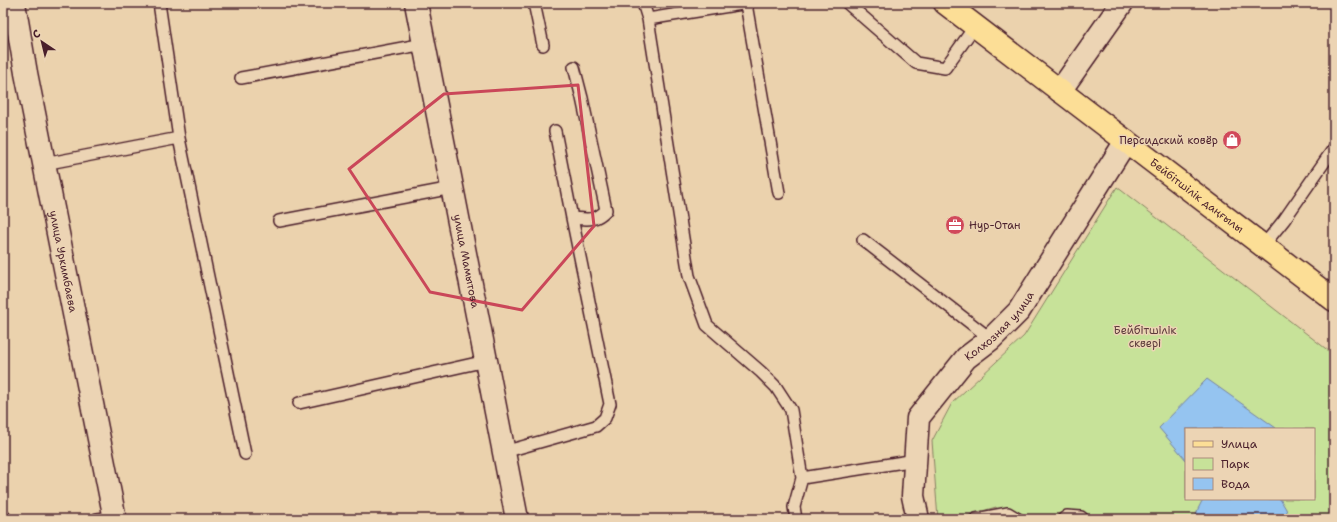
<svg xmlns="http://www.w3.org/2000/svg" width="1337" height="522" font-family="'Shantell Sans',sans-serif">
	<rect width="100%" height="100%" fill="#ebd2ad"/>
	<filter id="ink" filterUnits="userSpaceOnUse"><feTurbulence type="fractalNoise" baseFrequency=".025" numOctaves="2"/><feDisplacementMap in="SourceGraphic" scale="8" xChannelSelector="R" yChannelSelector="G"/><feConvolveMatrix kernelMatrix="1 2 1 2 8 2 1 2 1" color-interpolation-filters="sRGB"/></filter>
	<g filter="url(#ink)">
		<path fill="#c7e299" stroke="#888062" fill-rule="evenodd" d="M1117,187L1334,355V519H1000L996,507L955,519H938L932,441L952,403L1024,336ZM1186,429H1314V499H1186Z"/>
		<path fill="#95c4f0" stroke="#7782a1" d="M1207,379L1276,428L1186,429V460L1159,428Z
			M1203,499H1280L1286,509L1289,519H1195L1198,509Z"/>
		<g fill="none" stroke-linecap="round" stroke-linejoin="round">
			<defs>
				<path id="service" d="M534,3L543,45
					M643,3L648,19L689,276L707,325L761,372L776,387L791,410L802,478L794,507L796,519
					M847,3L916,63L945,68L975,26
					M746,4L779,193
					M648,19L748,3
					M241,78L424,44
					M179,138L245,454
					M44,164L179,138L159,3
					M572,218C587,219 595,222 606,210L582,98L574,67
					M279,221L452,188
					M863,240L991,339
					M1263,246L1284,220L1334,148
					M299,403L486,361
					M504,452L596,426L605,418L610,404L572,218L555,131
					M802,478L916,460
					M3,515L6,519
					M97,519L114,517
					M976,519L1008,513L1018,519
					M1063,519L1067,516L1081,517L1083,519"/>
				<g id="minor">
					<path id="s1" d="M14,3L26,73L115,519"/>
					<path id="s2" d="M416,3L517,519"/>
					<path id="s3" d="M918,519L913,496L918,418L966,358L991,339L1019,311L1126,141"/>
				</g>
				<path id="tertiary" d="M1060,91L1122,3"/>
				<g id="primary">
					<path id="s4" d="M945,3L1334,300"/>
				</g>
			</defs>
			<use href="#service" stroke="#4a1f2b" stroke-width="14"/>
			<use href="#minor" stroke="#4a1f2b" stroke-width="25"/>
			<use href="#tertiary" stroke="#4a1f2b" stroke-width="25"/>
			<use href="#primary" stroke="#4a1f2b" stroke-width="25"/>
			<use href="#service" stroke="#ecd4b4" stroke-width="11"/>
			<use href="#minor" stroke="#ecd4b4" stroke-width="22"/>
			<use href="#tertiary" stroke="#ecd4b4" stroke-width="22"/>
			<use href="#primary" stroke="#fcde96" stroke-width="22"/>
		</g>
	</g>
	<path fill="none" stroke="#ca4759" stroke-width="3" stroke-linejoin="round" d="M578,85L594,226L522,310L430,292L349,169L444,94Z"/>
	<defs>
		<symbol id="shop-disc" viewBox="-11 -11 22 22"><circle r="9.5" fill="#d1495b" stroke="#ecd4b4"/><path d="M-5-2.5h2.3a2.7 3.5 0 0 1 5.4 0H5L5.5 6h-11ZM-1.5-2.5h3a1.5 2.3 0 0 0-3 0Z" fill="#fff"/></symbol>
		<symbol id="office-disc" viewBox="-11 -11 22 22"><circle r="9.5" fill="#d1495b" stroke="#ecd4b4"/><path d="M-6-3h4V-5.5h4V-3h4V5H-6ZM-1-4.5V-3h2v-1.5ZM-6 0V1H6V0Z" fill="#fff"/></symbol>
	</defs>
	<g fill-rule="evenodd">
		<use href="#shop-disc" x="1221" y="129" width="22" height="22"/>
		<use href="#office-disc" x="944" y="214" width="22" height="22"/>
	</g>
	<g text-anchor="middle" dominant-baseline="central" stroke-width="3" stroke-linejoin="round" paint-order="stroke">
		<g font-size="11" fill="#4a1f2b" stroke="#ecd4b4" text-anchor="end">
			<text x="1218" y="140">Персидский ковёр</text>
			<text x="969" y="225" text-anchor="start">Нур-Отан</text>
		</g>
		<g font-size="11" fill="#4a1f2b" stroke="#ecd4b4">
			<text stroke="none"><textPath href="#s4" startOffset="317">Бейбітшілік даңғылы</textPath></text>
			<text stroke="none"><textPath href="#s1" startOffset="263">улица Уркимбаева</textPath></text>
			<text stroke="none"><textPath href="#s2" startOffset="263">улица Мамытова</textPath></text>
			<text stroke="none"><textPath href="#s3" startOffset="225">Колхозная улица</textPath></text>
		</g>
		<g font-size="11" fill="#5d3c3c" stroke="#ecd4b4">
			<text x="1145" y="330">Бейбітшілік<tspan x="1145" dy="13">сквері</tspan></text>
		</g>
	</g>
	<rect width="1337" height="522" fill="none" stroke="#ecd4b4" stroke-width="16"/>
	<rect x="8" y="8" width="1321" height="506" fill="none" stroke="#4a1f2b" stroke-width="1.5" filter="url(#ink)"/>
	<rect x="1185" y="428" width="130" height="72" fill="#ecd4b4" stroke="#ab8c7d"/>
	<rect x="1193" y="441" width="20" height="6" fill="#fcde96" stroke="#ab8c7d"/>
	<text x="1221" y="448" font-size="12" fill="#4a1f2b">Улица</text>
	<rect x="1193" y="458" width="20" height="12" fill="#c7e299" stroke="#ab8c7d"/>
	<text x="1221" y="468" font-size="12" fill="#4a1f2b">Парк</text>
	<rect x="1193" y="478" width="20" height="12" fill="#95c4f0" stroke="#ab8c7d"/>
	<text x="1221" y="488" font-size="12" fill="#4a1f2b">Вода</text>
	<g transform="translate(42 42) rotate(325)" stroke="#ecd4b4" stroke-width="3" paint-order="stroke">
	<path d="M0-3L7 15L0 10L-7 15Z" fill="#4a1f2b"/>
	<text y="-6" font-size="11" font-weight="bold" text-anchor="middle" fill="#4a1f2b">С</text>
	</g>
</svg>
